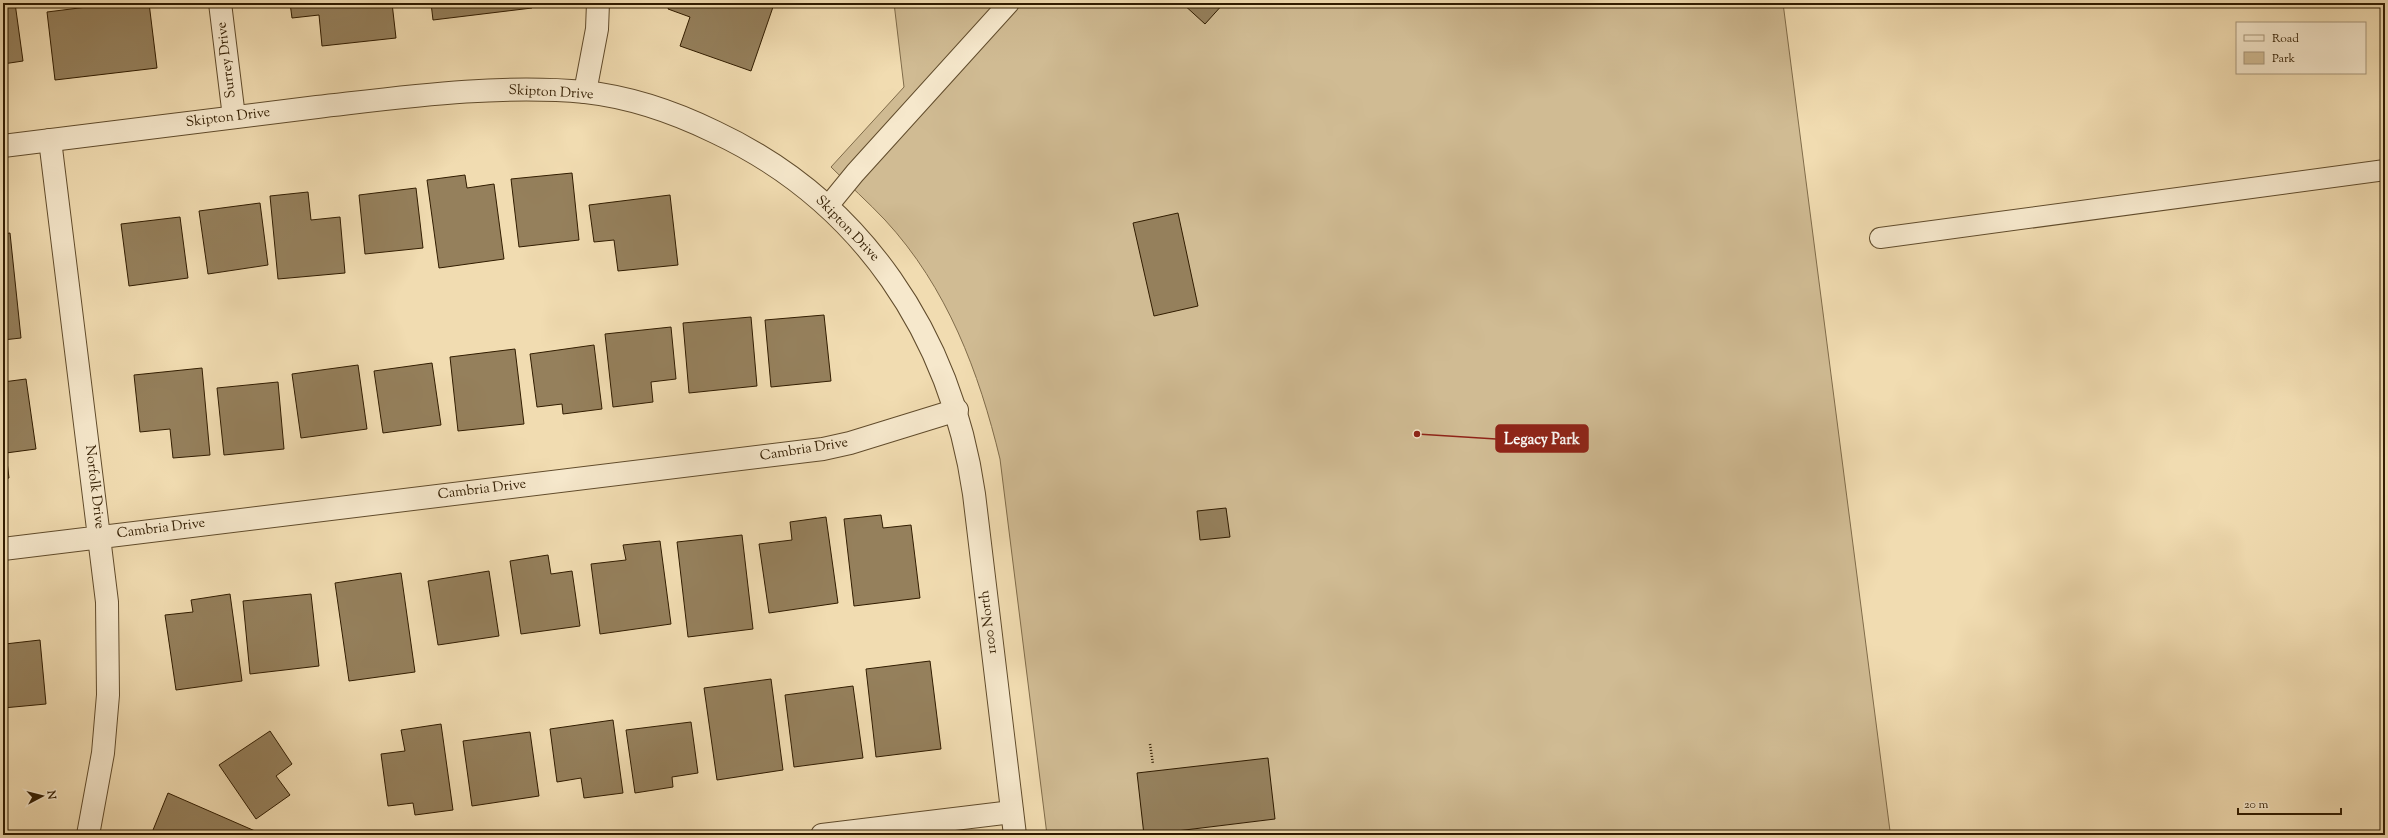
<svg xmlns="http://www.w3.org/2000/svg" width="2388" height="838" font-family="'Sorts Mill Goudy',serif">
	<rect width="100%" height="100%" fill="#f1dcb1"/>
	<filter id="stains"><feTurbulence type="fractalNoise" baseFrequency=".005" numOctaves="4"/><feColorMatrix values="0 0 0 0 .2 0 0 0 0 .09 0 0 0 0 .02 0 0 0 .5 -.17"/></filter>
	<radialGradient id="worn" r=".72"><stop offset=".6" stop-color="#630" stop-opacity="0"/><stop offset="1" stop-color="#630" stop-opacity=".3"/></radialGradient>
	<path fill="#d0bb93" stroke="#806c4a" d="M894,3H1783L1890,831L1856,835H1047L1000,459C979,372 947,287 885,220C868,202 849,185 831,167L904,87Z"/>
	<path fill="#95805c" stroke="#311c00" d="M3,3H15L23,61L3,64Z
		M119,3H149L157,68L55,80L47,12Z
		M290,3H392L396,38L322,46L319,15L292,18Z
		M431,3H532V8L433,20Z
		M670,3H761L773,7L751,71L680,46L690,17L668,9Z
		M1182,3H1224L1205,24Z
		M572,173L579,240L519,247L511,179Z
		M465,175L467,188L494,184L504,259L439,268L427,180Z
		M416,188L423,248L365,254L359,195Z
		M308,192L311,220L340,217L345,273L278,279L270,196Z
		M670,195L678,265L618,271L614,240L594,242L589,205Z
		M260,203L268,265L208,274L199,211Z
		M1178,213L1198,306L1154,316L1133,223Z
		M180,217L188,278L129,286L121,224Z
		M10,233L21,338L3,340V234Z
		M824,315L831,381L771,387L765,320Z
		M751,317L757,386L689,393L683,323Z
		M671,327L676,379L651,382L653,402L613,407L605,334Z
		M594,345L602,409L563,414L562,404L537,407L530,354Z
		M515,349L524,424L458,431L450,357Z
		M432,363L441,425L383,433L374,371Z
		M358,365L367,429L301,438L292,374Z
		M202,368L210,455L173,458L170,429L140,432L134,375Z
		M26,379L36,449L6,453L9,478L3,479V382Z
		M278,382L284,449L224,455L217,388Z
		M1226,508L1230,537L1200,540L1197,511Z
		M881,515L883,528L911,525L920,598L854,606L844,519Z
		M826,517L838,603L769,613L759,544L792,540L790,522Z
		M742,535L753,629L688,637L677,542Z
		M660,541L671,624L600,634L591,564L626,560L623,545Z
		M548,555L551,574L572,571L580,626L521,634L510,561Z
		M489,571L499,636L438,645L428,581Z
		M401,573L415,672L349,681L335,583Z
		M230,594L242,681L176,690L165,615L193,612L191,600Z
		M311,594L319,666L250,674L243,601Z
		M3,621L5,644L40,640L46,704L3,708Z
		M930,661L941,749L876,757L866,669Z
		M771,679L783,770L717,780L704,688Z
		M853,686L863,758L794,767L785,695Z
		M613,720L623,793L584,798L581,778L557,782L550,729Z
		M691,722L698,773L672,777L673,787L635,793L626,730Z
		M441,724L453,810L415,815L413,803L388,806L381,754L405,751L401,730Z
		M270,731L292,764L276,776L290,795L256,819L219,765Z
		M530,732L539,796L472,806L463,741Z
		M1268,758L1275,819L1144,835L1137,773Z
		M168,793L255,831L253,835H151Z"/>
	<g fill="none" stroke-linecap="round" stroke-linejoin="round">
		<defs>
			<path id="service" d="M828,206L855,173L1009,3
				M1880,238L2385,170"/>
			<path id="minor" d="M220,3L234,117
				M585,92L597,29L598,3
				M50,140L107,602L108,695L103,753L88,835
				M3,549L823,449L850,443L957,410
				M822,835L1012,812"/>
			<path id="tertiary" d="M3,146C108,133 212,120 317,107C405,97 495,84 585,92C630,97 674,112 715,132C862,201 951,335 974,494L1015,835"/>
		</defs>
		<use href="#service" stroke="#614c2c" stroke-width="22"/>
		<use href="#minor" stroke="#614c2c" stroke-width="24"/>
		<use href="#tertiary" stroke="#614c2c" stroke-width="24"/>
		<path stroke="#311c00" stroke-width="2.5" stroke-dasharray="1 2" stroke-linecap="butt" d="M1150,744L1153,764"/>
		<use href="#service" stroke="#f6e8cc" stroke-width="20"/>
		<use href="#minor" stroke="#f6e8cc" stroke-width="22"/>
		<use href="#tertiary" stroke="#f6e8cc" stroke-width="22"/>
	</g>
	<g text-anchor="middle" dominant-baseline="central" stroke-width="3" stroke-linejoin="round" paint-order="stroke">
		<g font-size="14" fill="#311c00" stroke="#f6e8cc">
			<text transform="translate(227 60) rotate(-97)">Surrey Drive</text>
			<text transform="translate(551 93) rotate(3)">Skipton Drive</text>
			<text transform="translate(228 118) rotate(-7)">Skipton Drive</text>
			<text transform="translate(847 229) rotate(46)">Skipton Drive</text>
			<text transform="translate(804 450) rotate(-9)">Cambria Drive</text>
			<text transform="translate(94 487) rotate(83)">Norfolk Drive</text>
			<text transform="translate(482 490) rotate(-7)">Cambria Drive</text>
			<text transform="translate(161 529) rotate(-7)">Cambria Drive</text>
			<text transform="translate(989 622) rotate(-97)">1100 North</text>
		</g>
	</g>
	<path fill="none" stroke="#8f2418" stroke-width="1.5" d="M1417 434L1496 439"/>
	<circle fill="#8f2418" stroke="#f6e8cc" stroke-width="1.5" cx="1417" cy="434" r="4"/>
	<rect fill="#8f2418" stroke="#8f2418" stroke-width="1.5" x="1496" y="425" width="92" height="27" rx="4"/>
	<g font-size="15" text-anchor="middle" font-weight="bold" fill="#fff">
		<text x="1542" y="444">Legacy Park</text>
	</g>
	<rect width="2388" height="838" fill="none" stroke="#f1dcb1" stroke-width="16"/>
	<rect x="4" y="4" width="2380" height="830" fill="none" stroke="#311c00" stroke-width="2"/>
	<rect x="8" y="8" width="2372" height="822" fill="none" stroke="#311c00"/>
	<rect x="2236" y="22" width="130" height="52" fill="#f6e8cc" stroke="#a7967a"/>
	<rect x="2244" y="35" width="20" height="6" fill="#f6e8cc" stroke="#a7967a"/>
	<text x="2272" y="42" font-size="12" fill="#311c00">Road</text>
	<rect x="2244" y="52" width="20" height="12" fill="#d0bb93" stroke="#a7967a"/>
	<text x="2272" y="62" font-size="12" fill="#311c00">Park</text>
	<g transform="translate(42 796) rotate(83)" stroke="#f6e8cc" stroke-width="3" paint-order="stroke">
	<path d="M0-3L7 15L0 10L-7 15Z" fill="#311c00"/>
	<text y="-6" font-size="11" font-weight="bold" text-anchor="middle" fill="#311c00">N</text>
	</g>
	<path d="M2238 808v6h103v-6" fill="none" stroke="#311c00" stroke-width="2"/>
	<text x="2244" y="808" font-size="12" fill="#311c00" stroke="#f6e8cc" stroke-width="3" paint-order="stroke">20 m</text>
	<rect width="100%" height="100%" filter="url(#stains)"/>
	<rect width="100%" height="100%" fill="url(#worn)"/>
</svg>
